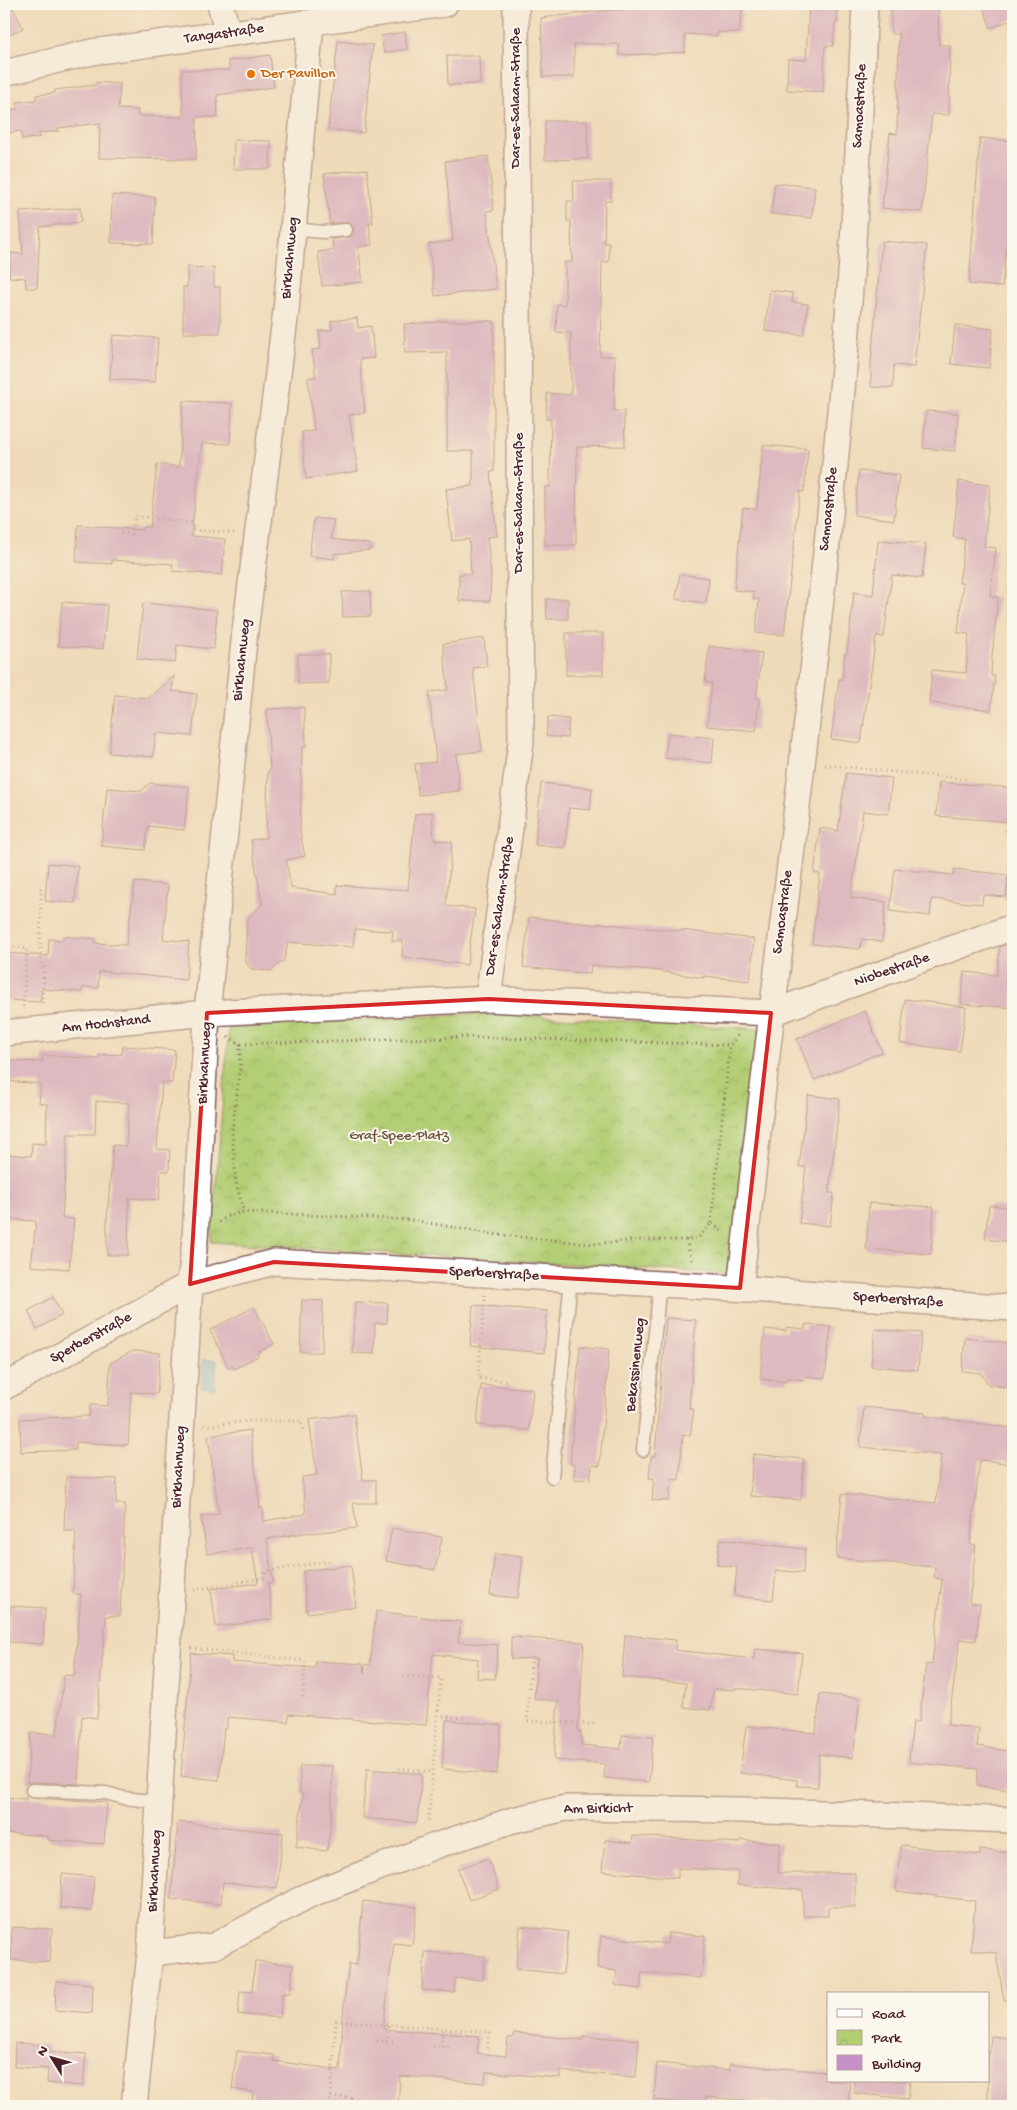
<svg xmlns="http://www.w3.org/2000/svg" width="1017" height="2110" font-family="'Gochi Hand',sans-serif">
	<defs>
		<pattern id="park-crowns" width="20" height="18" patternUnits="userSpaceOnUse" patternTransform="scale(1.25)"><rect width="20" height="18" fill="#b4ce74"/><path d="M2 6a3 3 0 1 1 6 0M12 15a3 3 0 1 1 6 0" fill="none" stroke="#9cb065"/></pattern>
	</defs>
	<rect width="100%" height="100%" fill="#fbf7ec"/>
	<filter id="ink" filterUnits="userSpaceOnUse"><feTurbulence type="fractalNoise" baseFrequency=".02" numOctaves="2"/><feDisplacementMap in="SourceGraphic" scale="10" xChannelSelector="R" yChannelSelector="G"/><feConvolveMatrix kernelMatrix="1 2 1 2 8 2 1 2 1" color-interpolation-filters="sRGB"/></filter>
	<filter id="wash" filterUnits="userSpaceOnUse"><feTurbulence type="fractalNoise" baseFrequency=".0096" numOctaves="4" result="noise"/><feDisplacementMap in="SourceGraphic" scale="20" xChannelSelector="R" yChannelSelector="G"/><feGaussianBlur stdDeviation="1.12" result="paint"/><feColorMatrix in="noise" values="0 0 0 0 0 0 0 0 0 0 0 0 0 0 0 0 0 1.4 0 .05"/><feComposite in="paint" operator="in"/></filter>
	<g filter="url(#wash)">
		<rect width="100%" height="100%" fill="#efdbb9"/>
		<path fill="url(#park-crowns)" stroke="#7f7650" d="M491,1013L760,1029L729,1274L211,1242L229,1027Z"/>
		<path fill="#59abd4" stroke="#526580" d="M203,1359L217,1360L215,1389L201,1388Z"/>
		<g id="blocks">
			<path fill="#c790c8" d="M4,4H11L23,28L4,38Z
				M694,4H743L739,33L718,32L717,36L685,34V52L653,54L619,55V44H574V77H543L541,18L599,11L694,6Z
				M809,4H837V23L835,24L833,46H825L823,92L787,90L788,59L806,60Z
				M891,4H938L939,45H950L949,115L932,114L922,212L882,208L890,133L897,134L899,34H891Z
				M982,4H1013V19L991,28Z
				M405,32L407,49L384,53L381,36Z
				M338,41L373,45L364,133L328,129Z
				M270,55L274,87L217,95L218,117H197L196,159L99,158L100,123L58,128L59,131L39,133L40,137L22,140L21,131L4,133V110L18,109L17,102L36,100V95L55,93V90L96,85V82L120,84L118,109L138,110V116L183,117L182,70H230L228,61Z
				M447,56H479L480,84L448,85Z
				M545,121H587L588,159L545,160Z
				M980,138L1013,141V186L1002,287L969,284Z
				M234,140L271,141L270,169H233Z
				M488,156L494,210L487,211L496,289L435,296L429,244L453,241L445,161Z
				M367,169L373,223H369L372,245L358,247L363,282L322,286L318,252L333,250L332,239L350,237L354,230L349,222L330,223L324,174Z
				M573,181H611V201H605L604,243H609V262H602L600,356H615L614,411H624L625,446L577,447L576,545H545V487H550L551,419H546L547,393L571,395V333L556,332L557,304L565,305V262H572L571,221H567V201H574Z
				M775,183L815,187L812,218L771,214Z
				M112,195L155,197L153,244L111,243Z
				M80,208L81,222L40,227L37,288H26L25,278L9,277L11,253L23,254L20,212Z
				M882,241L927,245L914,367L894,365L893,388L871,387V363Z
				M187,267L214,268V287H220V333H183V287H187Z
				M770,290L793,293L792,302L808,304L804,335L765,331Z
				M357,318L358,328L371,326L374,358L360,359L365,413L349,415L358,471L306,479L302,432L314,431L308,378L316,377L312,350L321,349L319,331L332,330L331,321Z
				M438,321H494V472H490L497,536L487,537L491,574L490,601H459V574H471L469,539L452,541L446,489L473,486V451H447V352L405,353L404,324L438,322Z
				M955,325L993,329L989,368L951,364Z
				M113,335L158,338L155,382L110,379Z
				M183,401L232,403L230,444L202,443L191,536L225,539L222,575L172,571L173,564L112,560V564L76,562L78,525L142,530L143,527H150L157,464L179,467Z
				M926,411L958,413L955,451L923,448Z
				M763,445L808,449L804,492L800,491L784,635L756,633L759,599H753L754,592L734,590L743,508L757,509Z
				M859,471L899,475L894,520L854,515Z
				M959,481L990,485L984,547L996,548L990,596L998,597L992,657L991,676H995L991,710L929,703L932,670L966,673L969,634L958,633L963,583H959L965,539L953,537Z
				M314,518L334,520L331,539L370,544V550L334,554V559L309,556Z
				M878,540L926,544L922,578L892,575L884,637L876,636L861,743L831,739L839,679H842L845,654H847L854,592L873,595Z
				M680,574L709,578L706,603L676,599Z
				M370,591L371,616L343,617L342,592Z
				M546,599H568V619H547Z
				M62,602L107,605L103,649L58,646Z
				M143,603L217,610L214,649L177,645L175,663L137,659Z
				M566,633H603V675H566Z
				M484,638L487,666L473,668L482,751L456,754L459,791L418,795L415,764L436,762L429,692L448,690L443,644Z
				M709,646L762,653L756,698H759L756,731L707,726L712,683L705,682Z
				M298,654H329V683L298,684Z
				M174,676L172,691L197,694L192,736L156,733L153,757L109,753L115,695L149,698Z
				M304,707L306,747L302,748L300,832L305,856L286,860L291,888L337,894V885L408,890L415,814L432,812L434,840L452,842L446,906L475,909L467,965L402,957L403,941H392L393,931L355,929L353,947L288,942L284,960L271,971L251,969L247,964L245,958L247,920L262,904L251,840L266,838L268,771H270L267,709Z
				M548,717L569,719L567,738L546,736Z
				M668,733L714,738L712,763L665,758Z
				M846,773L892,778L888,814L863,811L851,898L886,902L882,942L862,939L860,949L812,944L820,874L814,873L820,828L838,831Z
				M939,782L1013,788V822L936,816Z
				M150,783L189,787L184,830L148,826L145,850L101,846L107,788L141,791Z
				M541,783L592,788L590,810L569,808L565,848L535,845Z
				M48,863L78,866L75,903L45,901Z
				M895,869L954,875V869L1008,875L1006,897L983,895L982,904L932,899L930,916L890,911Z
				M135,882L168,885L163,939L189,942L186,980L99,971L98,988L83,987L82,992L42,989L40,1002L4,1000V953L48,956L49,939L63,940V936L96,939L95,943L126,945Z
				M529,917L598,925V923L680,931L681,930L754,939L750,981L704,976V978L652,970L591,965L590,974L523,967Z
				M1013,942V1008L961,1004L964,972L997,975L1000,947Z
				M905,999L966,1007L960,1051L900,1043Z
				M865,1011L882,1052L814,1080L797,1039Z
				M123,1046L175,1050L172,1083L162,1082L157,1149L170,1150L169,1171H161L159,1200L129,1198L128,1255H107V1218L113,1145L126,1146L129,1103L96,1101L95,1134H68L62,1218L74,1219L69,1269L31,1266L36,1221L4,1219V1154L31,1156L32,1143L46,1144L47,1104L39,1103L41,1084L5,1081L7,1061L42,1062L43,1055L99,1059V1055L122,1054Z
				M808,1095L840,1099L829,1193H834L830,1226L799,1223L806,1167H799Z
				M869,1203L934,1207L931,1254L866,1249Z
				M989,1205L1013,1208V1242L985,1239Z
				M53,1297L62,1315L37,1329L28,1311Z
				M302,1300L323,1301L322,1352H300Z
				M355,1302L388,1303L387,1323H375L374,1354L352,1353Z
				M473,1305L547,1311L544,1353L470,1346Z
				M254,1307L274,1344L257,1353L258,1356L234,1369L232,1366L229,1368L210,1330Z
				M666,1318L696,1320L689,1409H694L690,1436L683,1435L679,1480L671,1479L669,1501L652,1500L654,1478H649L651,1456H655Z
				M806,1324L831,1327L825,1378L806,1376L805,1380L787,1378L786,1382L760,1379L765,1329L786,1331V1327L805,1329Z
				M875,1329L921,1333L918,1370L871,1366Z
				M965,1338L1012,1343L1008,1387L989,1385L981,1373L962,1371Z
				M580,1346L609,1349L600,1466L592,1465L590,1480L574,1479L575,1465L570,1464Z
				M133,1351L160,1353L157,1394L131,1392L128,1445L76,1442V1450L21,1452L20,1419L89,1416L90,1405L108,1406L110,1363Z
				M481,1385L533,1389L529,1430L477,1425Z
				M864,1407L925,1413V1416L1013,1428V1464L980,1460L970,1544L976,1545L969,1603L980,1604L976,1641L960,1639L948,1725L979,1728L977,1746L1013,1752V1791L977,1785L978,1769L909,1762L913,1721L919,1722L926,1664L932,1665L942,1579L934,1578L935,1567L836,1558L842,1494L936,1503L941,1455L860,1447Z
				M354,1414L363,1480H376V1503H353L357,1528L310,1533V1532L267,1539L273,1582L268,1583L273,1619L216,1627L211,1589L258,1583L252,1548L207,1554L201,1517L219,1514L208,1436L250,1430L260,1508H263L264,1521L306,1514L302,1477L317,1475L309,1420Z
				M753,1454L804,1459L801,1500L750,1496Z
				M66,1477L117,1479L116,1504H125L120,1616H106L97,1718L82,1716L78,1784L32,1782L27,1783L31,1733L57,1734L64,1675L74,1676L81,1594H73L76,1531H64Z
				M392,1528L442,1537L435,1570L386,1561Z
				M720,1539L805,1549L803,1573L776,1570L773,1600L734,1596L737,1567L717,1565Z
				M495,1554L523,1556L518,1598L490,1595Z
				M351,1565L356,1607L307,1613L303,1571Z
				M10,1606L45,1608L43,1644L8,1642Z
				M376,1611L461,1622L458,1642L498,1645L495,1679L477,1678L478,1659L433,1654L426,1725L289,1714L288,1722L227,1717V1728H224L219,1780L181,1776L191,1653L232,1656V1662L315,1668L316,1661L363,1664L364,1673L366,1664L370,1665Z
				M625,1635L676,1640L675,1650L754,1659L755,1649L802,1653L798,1694L735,1688V1690L714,1689L710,1710L683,1707L686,1683L622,1677Z
				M511,1637L584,1642L578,1732H581V1745L621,1749L622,1735L653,1737L649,1782L604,1778L605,1764L554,1760L558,1701L534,1699L537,1658L511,1659Z
				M820,1694L860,1698L853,1758L819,1754L818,1787L797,1786V1780L740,1773L746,1726L816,1733Z
				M446,1720L501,1725L497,1774L442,1769Z
				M300,1766H332V1812L327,1851L296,1847L303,1794H300Z
				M367,1769L422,1774L417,1823L362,1818Z
				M26,1796L32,1798L107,1802L104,1844L48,1840V1836L4,1833V1797L26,1799Z
				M178,1822L283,1833L277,1888L223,1882L221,1904L171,1899Z
				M633,1836L740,1843V1840L780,1843L778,1873H855V1907H828V1916H803V1890L737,1885L738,1871L678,1868V1878L602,1871L605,1840L632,1843Z
				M902,1845L980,1855V1850L1013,1853V1999L1004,2000L996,1953L971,1950L975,1901L896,1891Z
				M488,1858L499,1889L469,1900L458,1869Z
				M62,1874L94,1877L92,1911L60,1908Z
				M363,1901L417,1907L412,1945L394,1943L383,2029L479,2036L477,2053L506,2056L508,2038H513L514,2033L583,2040V2036L639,2040L636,2077L560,2071V2078L486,2072L485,2083L400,2076L398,2106H252L253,2092L232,2089L237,2051L274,2055V2061L340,2070L344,2002L349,1964L357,1965Z
				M520,1926L568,1932L563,1974L516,1969Z
				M12,1927L52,1929L50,1962L11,1960Z
				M668,1933L705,1936L701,1978L642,1973L640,1989L615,1985L617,1971L597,1968L601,1936L667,1944Z
				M425,1952L485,1956L483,1980L455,1978L454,1992L422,1990Z
				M255,1961L293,1965L290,1994L282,1993L280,2018L238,2014L240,1991L252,1992Z
				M56,1981L93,1984L92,2013L55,2010Z
				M991,2036L1013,2038V2106H988V2065Z
				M15,2043L49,2045V2051L86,2054L83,2086L47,2083L48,2069L14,2067Z
				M657,2063L730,2070V2064L828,2072V2081H850L848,2106H814L706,2097L705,2105L654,2100Z
				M854,2081H910L908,2099L854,2093Z"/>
		</g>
	</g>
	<g filter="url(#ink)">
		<use href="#blocks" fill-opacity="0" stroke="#84615d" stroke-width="1"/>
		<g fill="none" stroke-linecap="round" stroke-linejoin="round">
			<defs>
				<path id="lane" d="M293,229L323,232L346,230
					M643,1450L660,1283
					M552,1477L571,1278
					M32,1790L106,1793L124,1798L159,1802"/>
				<path id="street" d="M220,4L228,33
					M4,73L92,52L445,4
					M488,999L521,742L516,4
					M4,1033L207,1013L488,999L771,1013L1013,927
					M740,1288C773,985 816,683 843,379C854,254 859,129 865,4
					M4,1387L190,1284L274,1262L749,1289L1013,1308
					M150,1953L214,1946L309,1895L352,1878L435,1846L513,1820L566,1808L742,1810L1013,1820
					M134,2106L150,1953L190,1284L195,1240L207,1013L245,631L286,311L311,22"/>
			</defs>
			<use href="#lane" stroke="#84615d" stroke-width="15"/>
			<use href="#street" stroke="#84615d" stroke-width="28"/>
			<path stroke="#84615d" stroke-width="3" stroke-dasharray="1 4" stroke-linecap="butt" d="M121,533L132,534L135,516L193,523V530L236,533
				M825,765L966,779
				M41,888L40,961L44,968L42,1006
				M1007,905L1010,844L1006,830L1013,777
				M4,945L27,949L23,1009
				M228,1037L240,1044L470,1037L730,1045
				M240,1044V1069L232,1131L236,1183L244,1212
				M219,1222L228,1216L244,1212L413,1220L490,1234L592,1244L639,1240H686L699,1237L711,1223L723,1232
				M711,1223L730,1045L738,1035
				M686,1240L693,1263
				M485,1295L478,1378L507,1381
				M204,1426L248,1421H301L304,1432
				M194,1590L263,1578L267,1571L329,1561
				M191,1648L305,1661L303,1701
				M531,1662L527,1721L594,1724
				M403,1676L441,1678L428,1824
				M438,1716L466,1718
				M399,1768L433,1772
				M377,2041L397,2042
				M387,2042L388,2025
				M433,2046L452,2047
				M441,2046L443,2029
				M331,2097L388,2101
				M330,2106L336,2021L490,2032L487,2049"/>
			<use href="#lane" stroke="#fff" stroke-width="12"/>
			<use href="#street" stroke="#fff" stroke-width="25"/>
		</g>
	</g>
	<path d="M0 0H1017V2110H0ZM488,999L771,1013L740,1288L274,1262L190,1284L207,1013Z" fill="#efdbb9" fill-opacity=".55" fill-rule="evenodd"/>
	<path fill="none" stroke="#d62828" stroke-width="4" stroke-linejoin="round" d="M488,999L771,1013L740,1288L274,1262L190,1284L207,1013Z"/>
	<circle fill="#e8710a" stroke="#fbf7ec" stroke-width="2" cx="251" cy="74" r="5"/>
	<g text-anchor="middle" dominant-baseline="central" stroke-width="4" stroke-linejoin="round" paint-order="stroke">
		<g font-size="15" fill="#4a1f2b" stroke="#fbf7ec">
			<text transform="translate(224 34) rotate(-8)">Tangastraße</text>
			<text transform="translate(516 98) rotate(-90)">Dar-es-Salaam-Straße</text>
			<text transform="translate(860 106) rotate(-87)">Samoastraße</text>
			<text transform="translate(290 258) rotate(-85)">Birkhahnweg</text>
			<text transform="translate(519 503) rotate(-90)">Dar-es-Salaam-Straße</text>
			<text transform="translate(829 509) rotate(-84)">Samoastraße</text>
			<text transform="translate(242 660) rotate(-84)">Birkhahnweg</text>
			<text transform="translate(500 906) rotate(-82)">Dar-es-Salaam-Straße</text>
			<text transform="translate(783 912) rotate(-83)">Samoastraße</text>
			<text transform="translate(892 970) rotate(-19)">Niobestraße</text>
			<text transform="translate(106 1024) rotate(-6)">Am Hochstand</text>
			<text transform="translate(205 1063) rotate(-87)">Birkhahnweg</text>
			<text transform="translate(494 1274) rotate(3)">Sperberstraße</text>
			<text transform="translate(898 1300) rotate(4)">Sperberstraße</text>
			<text transform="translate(91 1338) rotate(-29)">Sperberstraße</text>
			<text transform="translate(636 1365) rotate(-84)">Bekassinenweg</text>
			<text transform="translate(179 1467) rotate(-87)">Birkhahnweg</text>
			<text transform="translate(598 1809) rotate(-1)">Am Birkicht</text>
			<text transform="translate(155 1871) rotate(-87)">Birkhahnweg</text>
		</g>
		<g font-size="15" fill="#c56008" stroke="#fbf7ec" text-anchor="start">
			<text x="261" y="74">Der Pavillon</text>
		</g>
		<g font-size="15" fill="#6a5441" stroke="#fbf7ec">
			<text x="399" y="1136">Graf-Spee-Platz</text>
		</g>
	</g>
	<rect width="1017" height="2110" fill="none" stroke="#fbf7ec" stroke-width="20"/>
	<rect x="827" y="1992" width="162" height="90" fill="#fbf7ec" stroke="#b4a19f"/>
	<rect x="837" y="2009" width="25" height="8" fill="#ffffff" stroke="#b4a19f"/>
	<text x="872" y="2018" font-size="15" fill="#4a1f2b">Road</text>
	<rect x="837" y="2030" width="25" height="15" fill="url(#park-crowns)" stroke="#b4a19f"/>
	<text x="872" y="2042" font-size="15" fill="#4a1f2b">Park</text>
	<rect x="837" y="2055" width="25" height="15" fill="#c790c8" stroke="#b4a19f"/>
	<text x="872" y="2068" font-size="15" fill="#4a1f2b">Building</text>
	<g transform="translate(52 2058) rotate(307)" stroke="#fbf7ec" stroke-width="4" paint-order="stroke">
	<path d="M0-4L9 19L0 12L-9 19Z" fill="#4a1f2b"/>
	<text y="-8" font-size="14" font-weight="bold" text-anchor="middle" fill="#4a1f2b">N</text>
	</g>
</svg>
